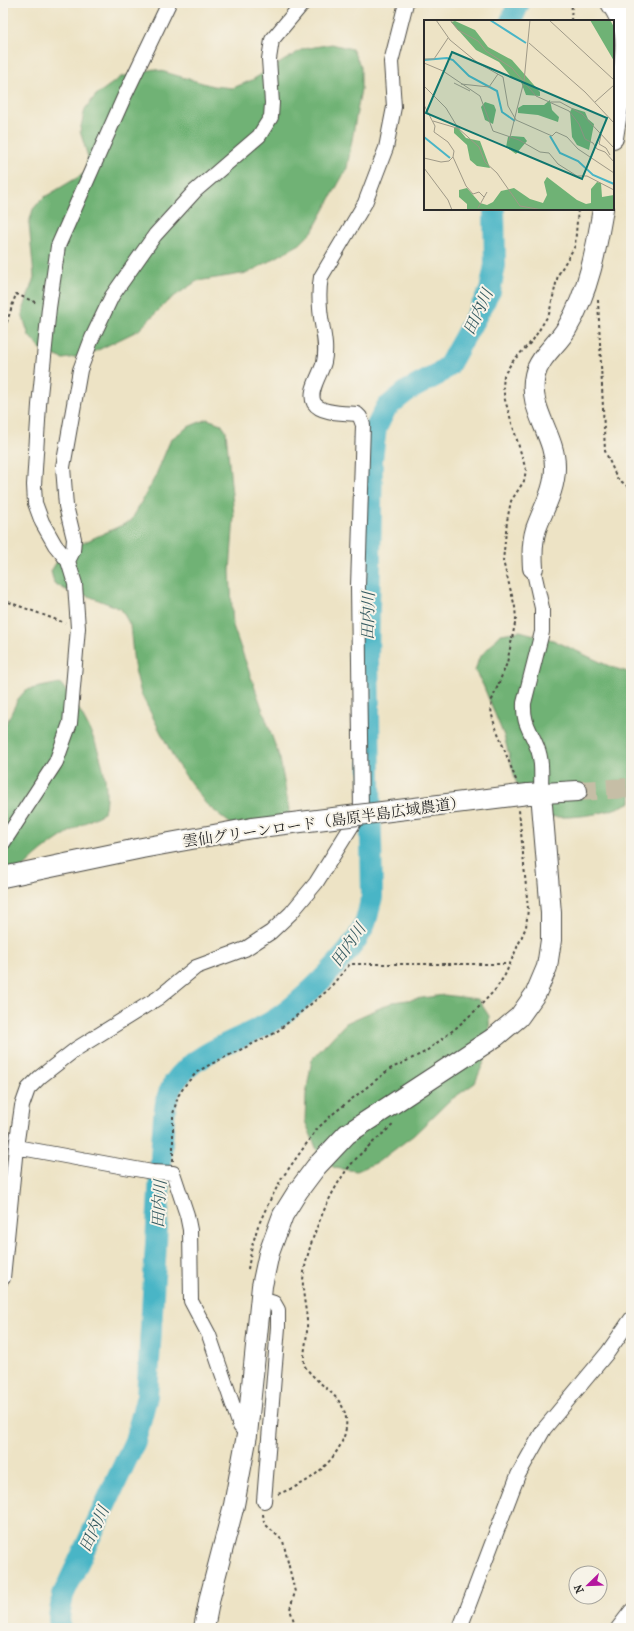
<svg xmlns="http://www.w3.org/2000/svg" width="634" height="1631" font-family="'IM FELL French Canon','Noto Serif JP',serif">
	<rect width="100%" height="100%" fill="#f7f3e8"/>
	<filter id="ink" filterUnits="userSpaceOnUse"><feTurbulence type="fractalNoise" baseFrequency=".025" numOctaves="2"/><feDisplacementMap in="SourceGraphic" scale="8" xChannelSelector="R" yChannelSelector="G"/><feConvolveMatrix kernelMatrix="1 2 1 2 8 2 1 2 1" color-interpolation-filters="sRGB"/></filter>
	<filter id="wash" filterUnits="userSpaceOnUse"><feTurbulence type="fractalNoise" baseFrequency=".012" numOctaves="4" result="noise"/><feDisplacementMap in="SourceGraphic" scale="16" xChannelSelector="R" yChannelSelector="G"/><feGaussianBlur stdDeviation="0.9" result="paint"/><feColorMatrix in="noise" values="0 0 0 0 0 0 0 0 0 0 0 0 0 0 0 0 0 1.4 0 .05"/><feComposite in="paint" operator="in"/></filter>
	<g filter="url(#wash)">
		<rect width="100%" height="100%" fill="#ede3c5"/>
		<path fill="#6fb275" stroke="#4d6e50" d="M332,44L352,49L361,67V89L347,168L312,232L300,244L248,273L197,281L169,300L139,330L88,355L63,359L42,350L29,336L22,314L34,277L29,223L33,209L43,198L85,173L88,157L80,131L85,109L96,95L121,77L154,69L213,86L233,88L252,80L303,49Z
			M207,419L221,424L226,431L234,516L230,571L233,626L280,759L291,821L242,833L206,804L177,764L141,694L134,665L130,625L121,609L91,597L66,590L54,583L51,571L63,552L131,521L155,477L171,439L188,427Z
			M520,631L553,640L611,667L631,673V802C603,816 571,819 540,816L516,782L504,736L483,685L475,671L479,658L501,634Z
			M60,683C87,715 114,771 104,813C64,833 26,856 3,895V730L18,699L26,690Z
			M444,995L478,999L489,1016L490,1047L475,1083L449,1101L414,1135L378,1162L357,1171L334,1168L317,1150L305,1121L306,1094L312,1059L346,1023L393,1002Z"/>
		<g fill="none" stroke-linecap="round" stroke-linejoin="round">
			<path stroke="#49b5c6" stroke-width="22" d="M511,21L519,3
				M60,1628L59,1617L63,1595L135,1441L147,1396L162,1142C164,1123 163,1099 174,1083C195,1052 237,1041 269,1023C296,1008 351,955 364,926C368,918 369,906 372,897L368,656L372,459L376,428L386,408L407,391L437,375L449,365L490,291L495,265L494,209"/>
		</g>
	</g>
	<g filter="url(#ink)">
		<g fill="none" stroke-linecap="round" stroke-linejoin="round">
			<path stroke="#c6bea6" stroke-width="20" stroke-dasharray="20 10" stroke-linecap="butt" d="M577,791L631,788"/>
			<defs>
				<path id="street" d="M68,561L73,551L74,539L66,506L63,467L80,370L92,338L112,296L155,235L195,191L259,136L271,117L272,103L269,59L272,40L303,3
					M533,568L542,608V632L524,703C523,724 530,729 537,747C543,761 541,778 541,793
					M3,843L56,762L70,723L78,628L75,584L68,561L55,545L42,522L35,503L34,485L39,405L49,308L58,246L125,95L169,3
					M16,1147L152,1172L173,1173L187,1215L190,1230L191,1301L209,1335L240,1426L247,1435
					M3,1278L16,1147L22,1106L28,1089L40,1077L76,1049L158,998L196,967L245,949L271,932L291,913L316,883L361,811L358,587L363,425L360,417L357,414C345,413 321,414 314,403C308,391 321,374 324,362C328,344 321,326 320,308C319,297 319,288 321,277L365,203L386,148L394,107L391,62L406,3
					M261,1299L274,1303L278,1310V1327L264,1501
					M460,1628L518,1475L544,1429L608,1352L631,1319
					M618,1628L631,1611"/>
				<path id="secondary" d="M611,3C617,12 623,22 625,34C628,61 617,109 613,138
					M533,568C532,555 532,542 536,529C543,509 555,490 555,468C556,435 527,409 535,375C539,357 558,344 567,328C589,291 596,250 603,209
					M528,794L577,791
					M3,877L142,848L252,828
					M204,1628L210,1597L234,1505L247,1435L262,1286L269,1253L283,1215L298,1191L316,1167L347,1134L495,1037L519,1017L536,993L547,967L551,940V913L541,793"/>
			</defs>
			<use href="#street" stroke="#484742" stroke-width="16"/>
			<use href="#secondary" stroke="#484742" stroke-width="22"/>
			<path stroke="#484742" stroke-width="2" stroke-dasharray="3 3" stroke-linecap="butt" d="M571,21L572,3
				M598,300L605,451L617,478L631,489
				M3,334L16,294L37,303
				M3,600L65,623
				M516,780L493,720L491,709L492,700L507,663L516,619L515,607L503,561L507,521L511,501L524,481L526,470L505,400L503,387L504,375L512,362L533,340L549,314L558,275L575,246L578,209
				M173,1161V1114L178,1096L186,1084L197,1072L211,1064L275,1033L327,991L350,964H509
				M248,1269L252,1246L258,1226L269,1202L282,1178L317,1129L334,1113L390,1069L425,1052L456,1028L477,1009L495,990L505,975L526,927L528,909L519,810
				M278,1494C286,1491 295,1487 303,1483C329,1468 362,1430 338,1400C328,1388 313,1379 304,1365C303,1353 307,1341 307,1329C308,1313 302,1297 303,1280C306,1248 327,1197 346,1171C359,1153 378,1138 394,1124
				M263,1514L264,1522L266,1525L283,1541L295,1592L290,1609L296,1628"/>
			<use href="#street" stroke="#fff" stroke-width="14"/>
			<use href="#secondary" stroke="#fff" stroke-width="20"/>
			<defs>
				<path id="secondary-bridge" d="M252,828L528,794"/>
			</defs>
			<use href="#secondary-bridge" stroke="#484742" stroke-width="22" stroke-linecap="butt"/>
			<use href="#secondary-bridge" stroke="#fff" stroke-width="20"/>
		</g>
	</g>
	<g text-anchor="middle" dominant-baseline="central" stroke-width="4" stroke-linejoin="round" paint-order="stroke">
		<g font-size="15" fill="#2b2b2b" stroke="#f7f3e8">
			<text transform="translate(324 822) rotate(-8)">雲仙グリーンロード（島原半島広域農道）</text>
		</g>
		<g font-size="16" font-style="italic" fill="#365b61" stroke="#f7f3e8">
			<text transform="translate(478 312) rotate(-65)">田内川</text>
			<text transform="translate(368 616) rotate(-89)">田内川</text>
			<text transform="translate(348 945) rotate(-55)">田内川</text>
			<text transform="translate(159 1204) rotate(-87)">田内川</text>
			<text transform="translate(94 1529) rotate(-65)">田内川</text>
		</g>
	</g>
	<g transform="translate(424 20)">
		<rect width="190" height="190" fill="#ede3c5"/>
		<path d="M166,0H186L190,7V41ZM31,1L51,10L64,27L88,40L116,72V76L102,75L97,62L88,58L75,42L52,30L27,2ZM126,80L128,90L135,97L134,102L114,95L94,93V88L99,85H120ZM61,82L70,85L72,90L69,104L61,100L57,87ZM148,88L161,92L164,99L170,104L165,130L153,125L148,117L146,92ZM33,107L42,118L56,121L66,148L53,146L46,140L43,125L30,113V108ZM88,116L100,117L103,121L92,134L82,127L84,117ZM123,157L153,180L162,184L167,183V169L173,162L177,163L178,177L190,175V190H43V184L35,177V170L43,168L56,183L63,185L69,182L77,171L90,168L106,179L119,183L123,175L120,162Z" fill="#6fb275"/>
		<path fill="none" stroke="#49b5c6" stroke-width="2" d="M66,0L102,23M0,40L23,38L29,40L45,56L73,71L78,92L91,101M126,116L136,133L154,141L169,155L190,164M0,117L26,138"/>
		<path fill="none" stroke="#9f9987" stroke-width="1" d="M12,0L26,20L54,43L79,57L84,86L92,100L128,116L132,112L143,117L154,129L190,153M26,0L34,10L54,21L62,31L88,48L112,76L145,91L155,104L161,119L169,123L173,129L181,132L190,142M125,0L190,60M105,23L161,72L190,103M0,39H10L24,18M0,43L19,51L56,76L69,111L95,120L116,132L125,133L134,144L153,156H163L190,170M30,63L46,71M37,64L65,67L74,54M0,66L22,88L34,108L55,127L61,142L73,153L96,186L119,190M127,82H136L158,94L190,128M171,82L190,65M0,85L11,106L10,112L24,122L30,131L29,137L42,166L49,174L55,172L60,177M9,101L36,109M177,115L175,124L182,128L186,135M85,121L100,61L106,0M0,138L17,142L25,141L29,137M0,148L24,180L28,190M54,188L63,172"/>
		<path fill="#0f766e" fill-opacity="0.15" stroke="#0f766e" stroke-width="2" d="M28,32L183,98L158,159L2,93Z"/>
		<rect width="190" height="190" fill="none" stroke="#2b2b2b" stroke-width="2"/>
	</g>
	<rect width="634" height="1631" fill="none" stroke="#f7f3e8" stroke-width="16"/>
	<g transform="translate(588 1585) rotate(247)"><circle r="19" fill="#f7f3e8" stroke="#a5a39c"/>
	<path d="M0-3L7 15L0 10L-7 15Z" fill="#b5179e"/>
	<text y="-6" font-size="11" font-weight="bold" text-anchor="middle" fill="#2b2b2b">N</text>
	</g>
</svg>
